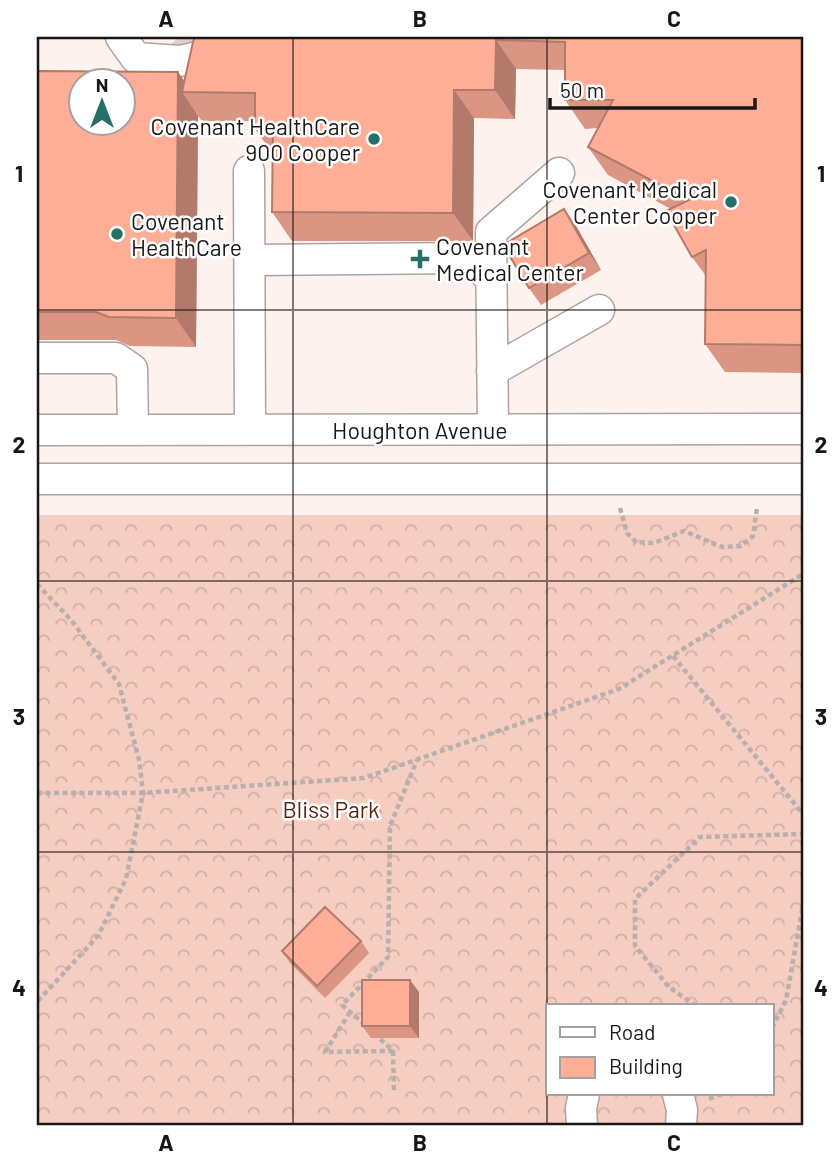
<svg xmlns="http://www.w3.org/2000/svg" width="840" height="1162" font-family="Barlow,sans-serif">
	<defs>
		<pattern id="forest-crowns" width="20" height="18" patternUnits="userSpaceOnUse" patternTransform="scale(1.75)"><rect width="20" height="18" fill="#f6cdc1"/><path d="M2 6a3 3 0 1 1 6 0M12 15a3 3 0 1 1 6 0" fill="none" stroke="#d2afa5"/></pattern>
	</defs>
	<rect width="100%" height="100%" fill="#fef2ef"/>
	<path fill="url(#forest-crowns)" fill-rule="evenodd" d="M37,515H803V1125H37ZM548,1006H772V1094H548Z"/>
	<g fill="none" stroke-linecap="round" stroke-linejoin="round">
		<path stroke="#dcd1ce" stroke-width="30" stroke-dasharray="30 15" stroke-linecap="butt" d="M179,37L197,57"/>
		<defs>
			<path id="minor" d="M121,37L136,58L180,61L197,57
				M249,171L250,430
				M250,260L462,258L476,265L492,279
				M37,358H116L132,369L133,430
				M492,371L599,310
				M493,429L491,232L559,173
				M37,430L803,429
				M37,479H803
				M678,1094L682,1110L681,1125
				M582,1125L581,1108L584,1094"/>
		</defs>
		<use href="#minor" stroke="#aea3a0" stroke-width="33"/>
		<path stroke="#b9afad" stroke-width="4.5" stroke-dasharray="5 3.5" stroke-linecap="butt" d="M620,508L627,533L636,542L654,543L684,531L722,547L741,546L753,536L757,508
			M37,584L71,620L119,684L139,760L143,793L126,879L98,936L37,1002
			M673,656L803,814
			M37,793H143L364,778L619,689L803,574
			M696,1006L669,987L635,946V899L700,837L803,834
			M350,1012L325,1052L393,1051L377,1036
			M365,1025L342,1005L388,957L390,826L417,760
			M772,1028L786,1000L803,905
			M393,1051L394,1093
			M709,1099L721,1094"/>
		<use href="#minor" stroke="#fff" stroke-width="30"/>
	</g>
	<path fill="#da9682" d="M803,37V373L725,372L705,344L706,276L692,257L671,209L608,175L588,147L597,128L585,129L565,100V70L516,69L515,119L474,118L473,241H292L272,212L273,154L255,129V121H202L198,116L196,347L130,346L116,340H37V71L178,72L184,81L193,42Z
		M564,209L576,226L601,270L541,305L529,288Z
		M361,941L369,953L325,998L290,963L282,951Z
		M419,992V1038H371L362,1026Z"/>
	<path fill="#b27a6a" d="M496,40L516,69L515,119L495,90Z
		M178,72L192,92H182L198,116L196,347L176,318Z
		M454,90L474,118L473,241L453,213Z
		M564,209L576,226L601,270L589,253Z
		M410,980L419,992V1038L410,1026Z"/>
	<path fill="#feae97" stroke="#b27a6a" stroke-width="2" fill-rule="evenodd" d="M195,37H803V345L705,344L706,250L692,257L666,211L689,200L588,147L613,100H565V42L496,40L495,90H454L453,213L272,212L273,129H255V93L182,92L193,42Z
		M37,71L178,72L176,318L109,317L96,312H37ZM80,80H122V122H80Z
		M564,209L589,253L529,288L503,245Z
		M325,907L361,941L317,986L282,951Z
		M362,980H410V1026H362Z"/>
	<path fill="none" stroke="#1a1615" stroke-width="2" stroke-opacity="0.55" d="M293,37V1125M547,37V1125M37,310H803M37,581H803M37,852H803"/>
	<g fill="#256f68" stroke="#fff" stroke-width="2.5">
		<circle cx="374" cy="139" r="7"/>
		<circle cx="731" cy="202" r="7"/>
		<circle cx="117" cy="234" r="7"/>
		<path d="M416.5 248.5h7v7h7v7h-7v7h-7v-7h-7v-7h7z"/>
	</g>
	<g text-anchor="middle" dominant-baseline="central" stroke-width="5" stroke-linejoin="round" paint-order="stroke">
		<g font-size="23" fill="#1a1615" stroke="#fff" text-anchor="end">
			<text x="360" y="126">Covenant HealthCare<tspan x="360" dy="26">900 Cooper</tspan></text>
			<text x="717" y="189">Covenant Medical<tspan x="717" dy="26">Center Cooper</tspan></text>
			<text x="131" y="221" text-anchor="start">Covenant<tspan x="131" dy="26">HealthCare</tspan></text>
			<text x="436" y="246" text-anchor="start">Covenant<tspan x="436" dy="26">Medical Center</tspan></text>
		</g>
		<g font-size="23" fill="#1a1615" stroke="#fff">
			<text x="420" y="430">Houghton Avenue</text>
		</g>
		<g font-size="23" fill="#5a1e0d" stroke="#fff">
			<text x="331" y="809">Bliss Park</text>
		</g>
	</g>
	<rect width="840" height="1162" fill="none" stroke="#ffffff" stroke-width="77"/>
	<rect x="546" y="1004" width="228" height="91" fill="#ffffff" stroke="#a3a2a1" stroke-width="2"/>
	<rect x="560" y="1027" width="35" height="10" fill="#ffffff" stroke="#a3a2a1" stroke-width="2"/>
	<text x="609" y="1040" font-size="21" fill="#1a1615">Road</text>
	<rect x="560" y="1057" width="35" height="21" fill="#feae97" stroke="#a3a2a1" stroke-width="2"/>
	<text x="609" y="1074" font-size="21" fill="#1a1615">Building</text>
	<g transform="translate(102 102)"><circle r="33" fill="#ffffff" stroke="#a3a2a1" stroke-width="2"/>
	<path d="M0-5L12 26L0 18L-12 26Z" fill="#256f68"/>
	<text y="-10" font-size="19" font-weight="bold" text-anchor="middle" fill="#1a1615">N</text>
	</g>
	<path d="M550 98v10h205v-10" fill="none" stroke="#1a1615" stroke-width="3.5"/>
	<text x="560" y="98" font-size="21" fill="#1a1615" stroke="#ffffff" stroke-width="5" paint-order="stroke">50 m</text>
	<rect x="38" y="38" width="764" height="1086" fill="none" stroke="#1a1615" stroke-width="2.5"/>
	<g font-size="23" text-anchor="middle" font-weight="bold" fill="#1a1615">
		<text x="166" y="27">A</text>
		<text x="420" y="27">B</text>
		<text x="674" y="27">C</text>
		<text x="19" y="182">1</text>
		<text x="821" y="182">1</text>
		<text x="19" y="453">2</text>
		<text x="821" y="453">2</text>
		<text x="19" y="725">3</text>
		<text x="821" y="725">3</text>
		<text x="19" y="996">4</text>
		<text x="821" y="996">4</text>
		<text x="166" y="1151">A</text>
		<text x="420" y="1151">B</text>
		<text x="674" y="1151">C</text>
	</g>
</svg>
